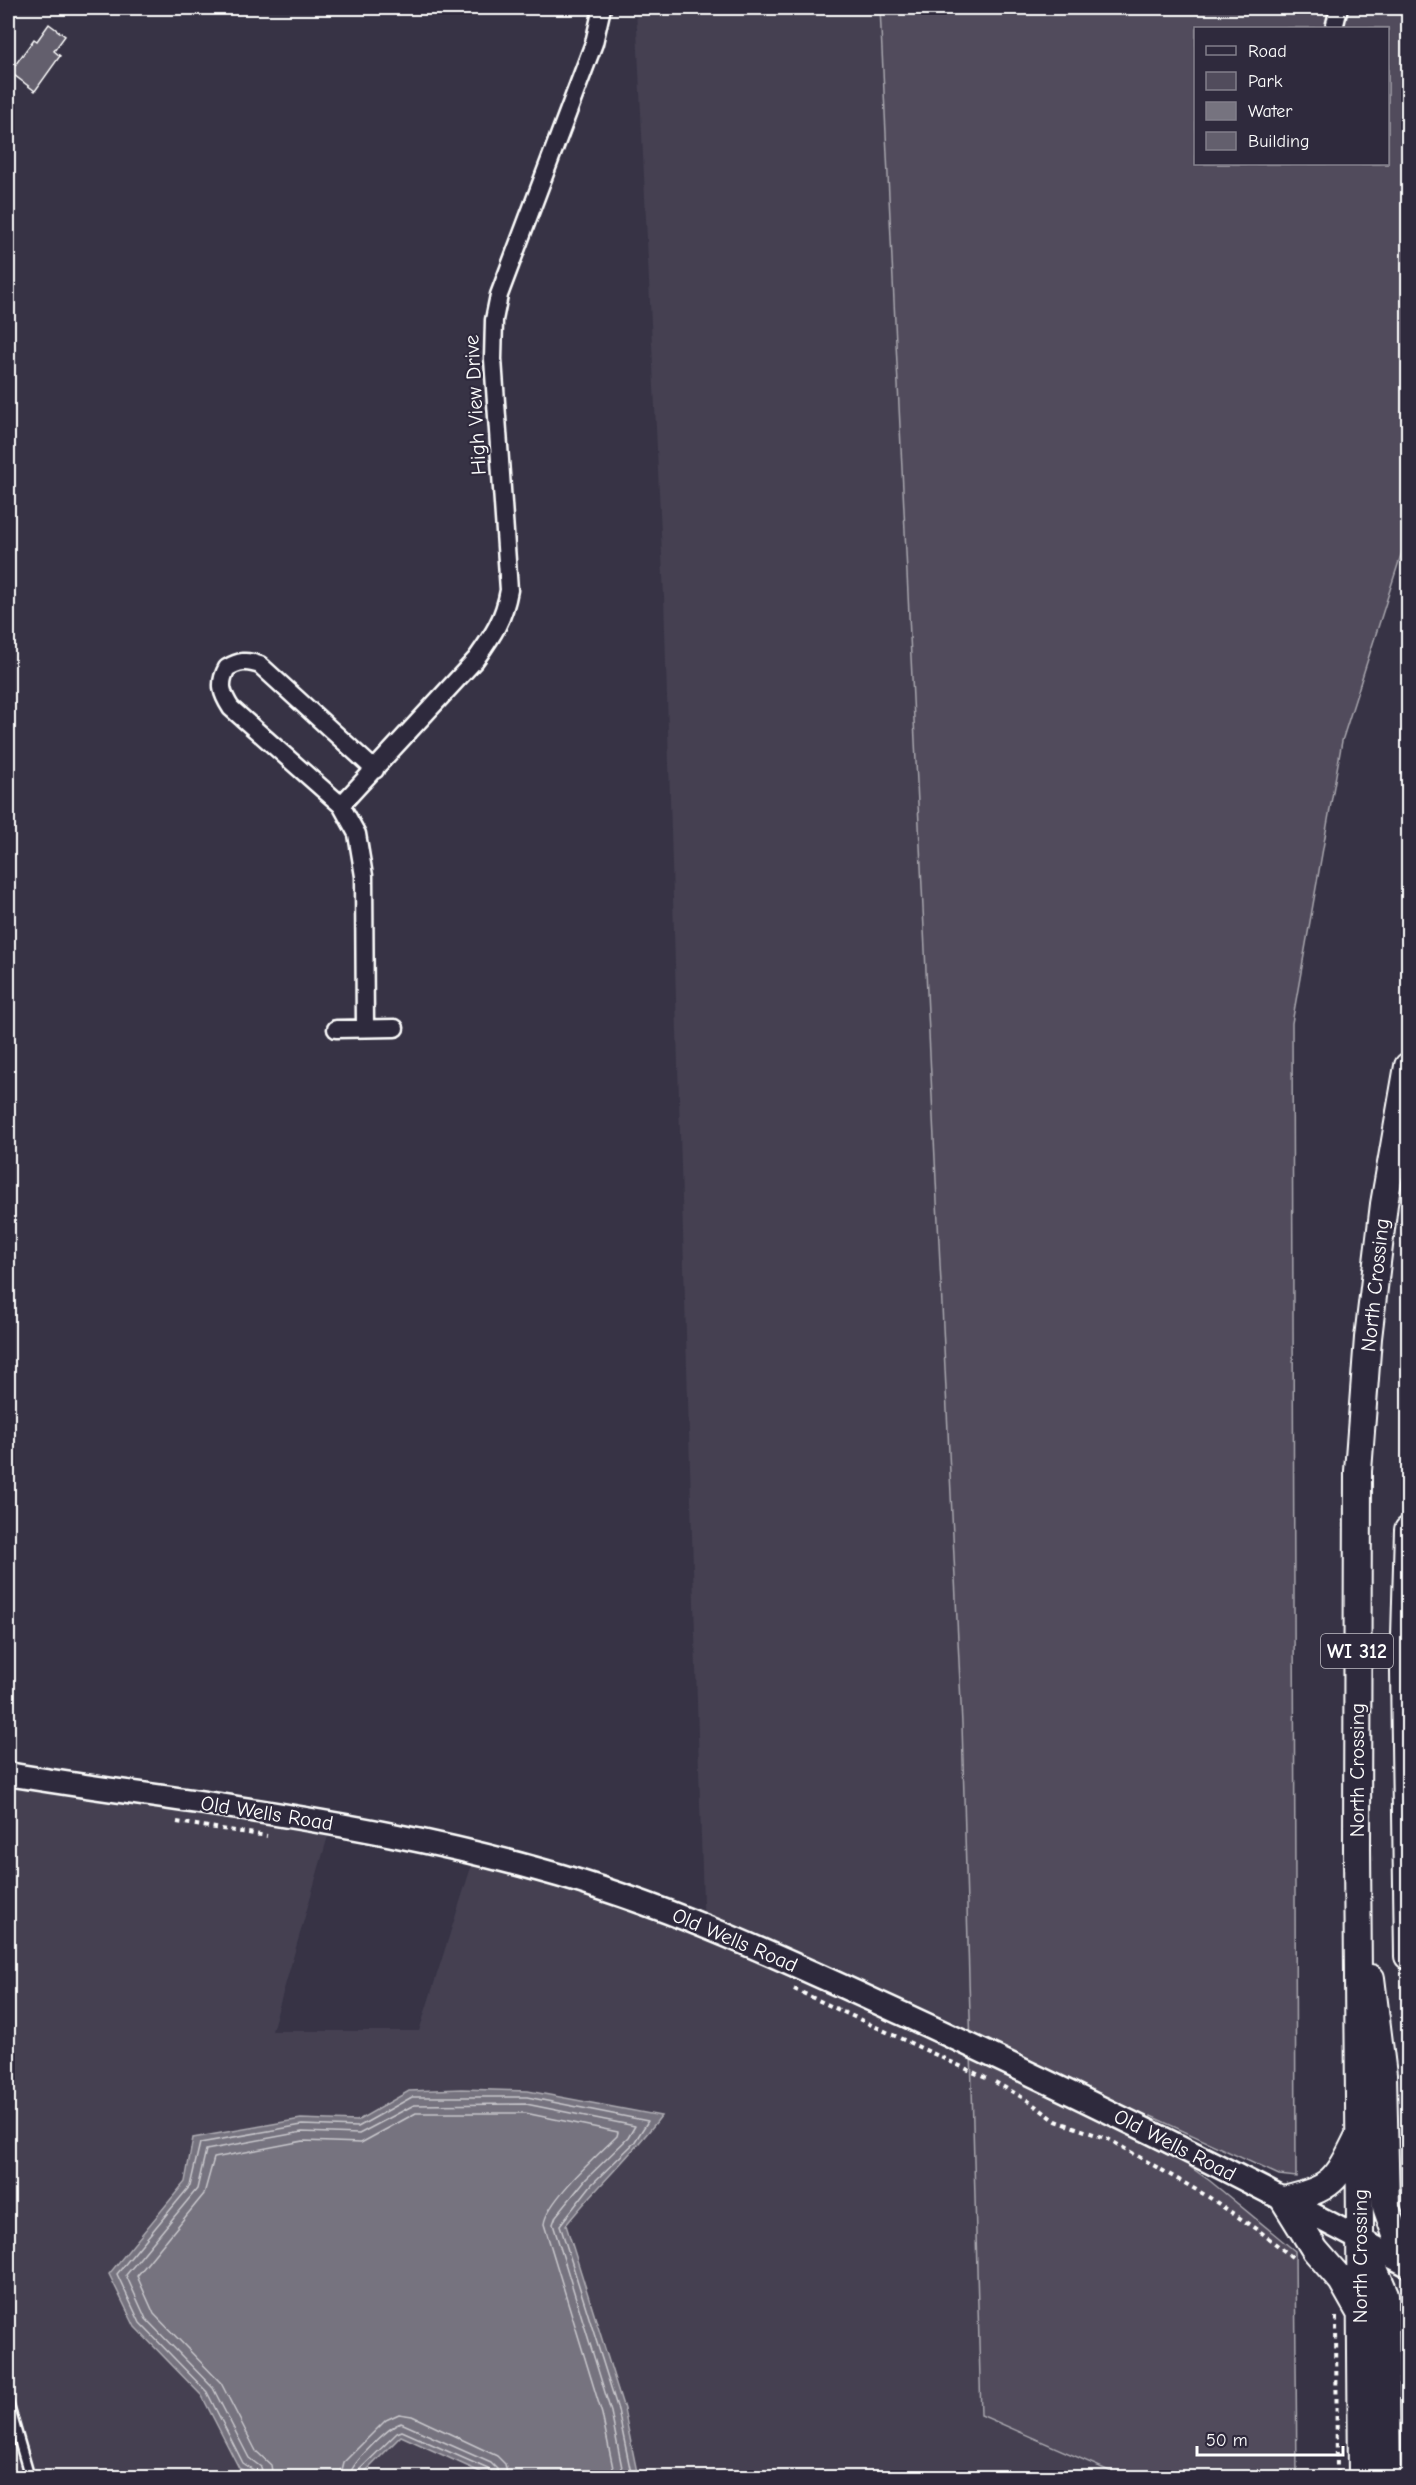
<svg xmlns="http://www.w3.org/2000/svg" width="1416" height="2485" font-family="'Comic Neue',sans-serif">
	<rect width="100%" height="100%" fill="#373345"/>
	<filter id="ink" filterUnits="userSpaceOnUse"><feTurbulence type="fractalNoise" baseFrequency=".0167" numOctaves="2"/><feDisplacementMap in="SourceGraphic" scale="12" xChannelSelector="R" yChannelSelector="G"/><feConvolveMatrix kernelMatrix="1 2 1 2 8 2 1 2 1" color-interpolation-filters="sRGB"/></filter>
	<g filter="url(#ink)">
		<path fill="#444051" d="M636,8H880L962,1724L981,2415L1123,2477H8V1785L328,1836L272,2031H419L472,1864L534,1879L704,1937L664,597Z"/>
		<path fill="#514c5c" stroke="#a8a6ae" stroke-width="1.5" fill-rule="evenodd" d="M880,8H1408V533L1342,741L1292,1023L1296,2177L1279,2175L1151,2116L1144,2143L1186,2164L1210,2181L1295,2251L1297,2477H1123L981,2415L962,1724ZM1196,28H1388V164H1196Z"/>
		<path fill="#76737f" stroke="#adabb2" stroke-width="1.5" d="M462,2089L528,2091L661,2116C632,2155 596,2187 566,2225L624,2409L638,2477H491L401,2436L360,2477H255L239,2468L202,2396L135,2327L109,2274L185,2182L193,2138L301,2119L357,2121L409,2091Z"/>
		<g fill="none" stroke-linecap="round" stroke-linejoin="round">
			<path stroke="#c8c7cc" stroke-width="1.5" d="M257,2478L255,2471L243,2463L207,2392L140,2323L117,2274L190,2186L200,2143L302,2125L358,2127L412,2097H527L648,2121L634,2143L592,2184L560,2225L618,2410L632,2478
				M264,2478L261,2467L249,2458L213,2388L146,2319L126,2275L197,2189L206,2150L302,2132L359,2134L414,2105L526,2104L635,2126L628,2138L586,2179L556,2216L553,2224L611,2412L624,2478
				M273,2478L271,2465L256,2451L221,2383L154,2314L137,2276L204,2194L214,2158L303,2141L361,2143L416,2113H525L618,2132L617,2136C599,2154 547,2200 544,2224L602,2414L615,2478
				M340,2478L344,2462L386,2420L399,2414L412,2416L497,2456L505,2464L508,2478
				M349,2478C349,2465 389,2426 401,2423L491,2463L497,2469L499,2478
				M356,2478L358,2471L397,2433L402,2431L488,2469L492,2478"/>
		</g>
		<path fill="#635f6d" stroke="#fff" stroke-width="1.5" d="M49,24L65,36L54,51L60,56L35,91L10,72L34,39L37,41Z"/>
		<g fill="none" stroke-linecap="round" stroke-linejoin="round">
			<defs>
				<path id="lane" d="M8,2402L30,2478"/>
				<path id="street" d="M1334,28L1339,8
					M341,805L476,659C493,635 504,619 509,590L493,359L494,320L499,295L594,43L602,8
					M365,1028L364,876L357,834L341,805L231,708C222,694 218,684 227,668C239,661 246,660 260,665L375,770
					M336,1029L395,1028"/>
				<path id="secondary" d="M8,1774C84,1787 161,1796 238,1808C340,1824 441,1842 540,1870C666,1904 785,1960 903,2014C1074,2093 1243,2176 1408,2265"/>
				<path id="primary" d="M1408,1530L1404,1672L1408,1956
					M1371,1978L1383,2075L1386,2207L1401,2249L1408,2261
					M1358,2137C1336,2182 1333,2188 1284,2200L1315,2250L1342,2281L1359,2311
					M1364,2245L1385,2294L1387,2478
					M1362,2478L1357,1849L1358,1471L1368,1338L1384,1204L1408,1066"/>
			</defs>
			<use href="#lane" stroke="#fff" stroke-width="13"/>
			<use href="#street" stroke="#fff" stroke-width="21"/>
			<use href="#secondary" stroke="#fff" stroke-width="27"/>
			<use href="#primary" stroke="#fff" stroke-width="30"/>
			<path stroke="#fff" stroke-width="4" stroke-dasharray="4.5 4.5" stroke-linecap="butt" d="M177,1822L267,1836
				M794,1989L988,2079
				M995,2082L1027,2100L1056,2121L1108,2139L1207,2196L1262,2233L1292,2257
				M1336,2317L1337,2478"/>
			<use href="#lane" stroke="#2f2a3d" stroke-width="8"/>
			<use href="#street" stroke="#2f2a3d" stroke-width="16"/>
			<use href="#secondary" stroke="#2f2a3d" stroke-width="22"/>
			<use href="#primary" stroke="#2f2a3d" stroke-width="26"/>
		</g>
	</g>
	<g text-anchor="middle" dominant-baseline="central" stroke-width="4.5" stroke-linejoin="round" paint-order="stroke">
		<rect fill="#2f2a3d" stroke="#c1bfc5" stroke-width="1.5" x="1321" y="1634" width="72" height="34" rx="4.5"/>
		<g font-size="20" font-weight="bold" fill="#fff">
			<text x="1357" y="1651">WI 312</text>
		</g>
		<g font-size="21" fill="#fff" stroke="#2f2a3d">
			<text transform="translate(475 405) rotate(-93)">High View Drive</text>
			<text transform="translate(1375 1285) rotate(-84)">North Crossing</text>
			<text transform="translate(1357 1770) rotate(-90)">North Crossing</text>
			<text transform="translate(267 1813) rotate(9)">Old Wells Road</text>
			<text transform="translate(735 1940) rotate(23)">Old Wells Road</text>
			<text transform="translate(1175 2145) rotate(27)">Old Wells Road</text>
			<text transform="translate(1360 2256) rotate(-90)">North Crossing</text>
		</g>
	</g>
	<rect width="1416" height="2485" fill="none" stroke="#2f2a3d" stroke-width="30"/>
	<rect x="15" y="15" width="1386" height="2455" fill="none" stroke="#fff" stroke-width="2" filter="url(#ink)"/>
	<rect x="1194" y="27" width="195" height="138" fill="#2f2a3d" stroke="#827f8b" stroke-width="1.5"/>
	<rect x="1206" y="46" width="30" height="9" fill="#2f2a3d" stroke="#827f8b" stroke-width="1.5"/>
	<text x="1248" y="57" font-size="18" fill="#ffffff">Road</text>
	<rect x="1206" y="72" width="30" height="18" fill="#514c5c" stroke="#827f8b" stroke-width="1.5"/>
	<text x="1248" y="87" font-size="18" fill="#ffffff">Park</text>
	<rect x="1206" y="102" width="30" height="18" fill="#76737f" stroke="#827f8b" stroke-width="1.5"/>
	<text x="1248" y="117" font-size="18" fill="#ffffff">Water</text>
	<rect x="1206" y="132" width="30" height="18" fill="#635f6d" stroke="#827f8b" stroke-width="1.5"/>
	<text x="1248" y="147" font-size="18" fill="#ffffff">Building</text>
	<path d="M1197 2446v9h146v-9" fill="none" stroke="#ffffff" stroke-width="3"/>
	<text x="1206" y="2446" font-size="18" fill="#ffffff" stroke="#2f2a3d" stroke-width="4.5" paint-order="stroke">50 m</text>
</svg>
